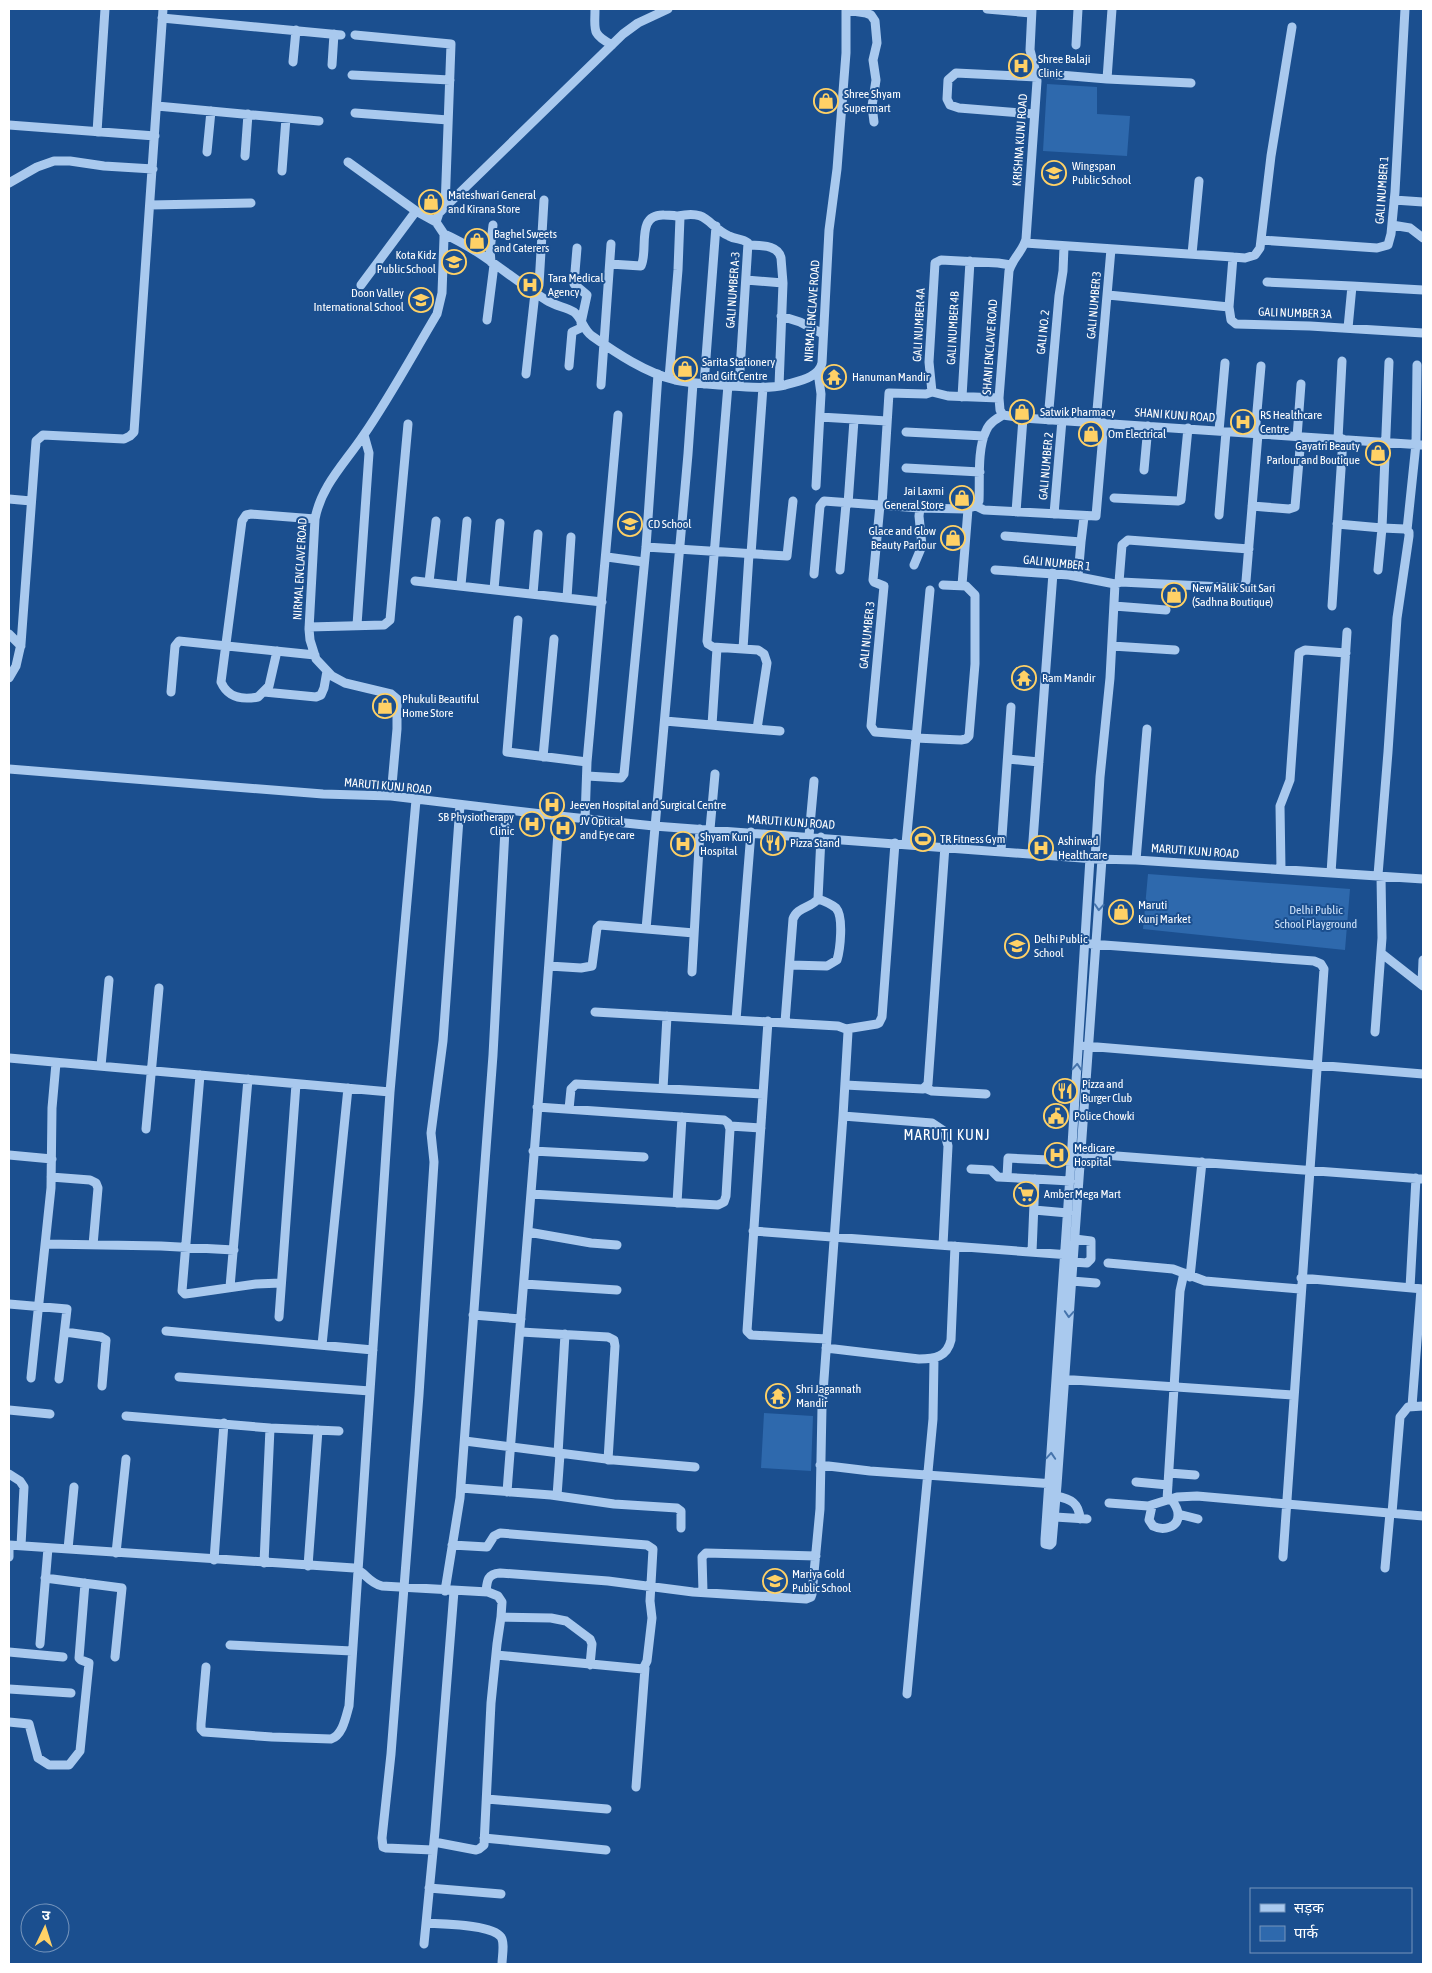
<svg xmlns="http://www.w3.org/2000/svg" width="1432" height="1973" font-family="'Asap Condensed','Noto Sans Devanagari',sans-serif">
	<rect width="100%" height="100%" fill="#1b4f8f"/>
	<path fill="#2e69ad" d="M1047,84L1097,87V114L1130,116L1127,156L1043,151Z
		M1148,874L1350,889L1345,950L1143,929Z
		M764,1413L813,1416L811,1471L761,1468Z"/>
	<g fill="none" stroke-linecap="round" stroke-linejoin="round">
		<path stroke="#a9c9ee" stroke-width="9" d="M595,9C595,30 591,34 612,45
			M987,9L1031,13
			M1032,9L1030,50L1036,73L1037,81L1026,239C1023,251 1012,259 1009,271L999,398L1000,410L1003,415L1023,418L1423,445
			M846,10L866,13L871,15L875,21L877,43L873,60L876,80L872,106L874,122
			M162,18L341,35
			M355,35L451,44L445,208
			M1076,45L1078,9
			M293,62L296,30
			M332,65L334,34
			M1036,73L1107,79L1191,83
			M352,75L450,80
			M1107,79L1112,9
			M157,106L319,121
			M355,113L448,120
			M1034,114L959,108L950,105L947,99L948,80L956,73L1037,77
			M9,125L155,136
			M97,132L105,9
			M207,152L211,111
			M245,156L248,114
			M348,162L416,211L436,222
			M282,171L286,118
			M9,183L37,167L54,161H70L104,166L153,169
			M1394,200L1423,202
			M150,205L251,203
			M678,216C709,209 707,226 729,236C736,240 742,238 748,243L739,386
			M1392,225L1410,228L1423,238
			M444,234C481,250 512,279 546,300C555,306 566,307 574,312C582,318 583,330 592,336C616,353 646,373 675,380C694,384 713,384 732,386C750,387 768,389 785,385C798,381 819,378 822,363L829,230L837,169L846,53V9
			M1261,240L1377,248L1388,245L1391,234L1395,192L1405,9
			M1025,243L1233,257L1245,258L1255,255L1260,248L1271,156L1292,27
			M748,245C760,246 778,244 781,258L783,283L779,386
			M577,248L574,284L587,295L581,323
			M1192,254L1199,181
			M1233,257L1229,307L1231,320L1236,324L1310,326L1423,333
			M491,262L490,250L493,225
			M610,264L641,266C649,250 635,214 664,215C670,215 675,215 680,217L678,270L669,378
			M746,280L783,283
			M1267,282L1352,286
			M361,285L416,211
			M1108,295L1229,307
			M781,316L800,322L823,334
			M487,320L494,265
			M1348,328L1352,286L1423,290
			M569,366L572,332L583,327
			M526,374L535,293L539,285L544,200
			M704,384L716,226
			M601,385L611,244
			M728,385L707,641L708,644L713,647L758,650L764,654L767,663L757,729
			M932,392L929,362L935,263L941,260L998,263L1011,265
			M962,397L970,261
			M820,417L887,421
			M1048,420L1059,296L1063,271L1064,247
			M1096,422L1111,249
			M1219,431L1225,363
			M906,432L984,436
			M1255,434L1261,366
			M1297,437L1301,384
			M1338,439L1342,361
			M906,468L980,472
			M1144,470L1148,426
			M816,486L821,394L818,372
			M1114,498L1178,501L1181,500L1188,428
			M9,499L31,501
			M848,504L854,420
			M880,505L873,580L874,582L884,586L871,726L875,732L915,735
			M882,505L889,393L926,394L932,392L948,396L999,398
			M976,506L984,510L1096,516L1104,423
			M1252,506L1289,509L1295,507L1301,437
			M1016,512L1023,418
			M1054,514L1062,420
			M1219,515L1226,432
			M1337,524L1382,528L1378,570
			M1407,530L1416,444L1417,365
			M1005,536L1081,542L1078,576
			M1081,542L1084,517
			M646,547L787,556L793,501
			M751,554L763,387
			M607,557L644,562
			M914,565L922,546L919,516L920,508
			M840,570L846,504
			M995,570L1069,575L1115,584
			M814,574L820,506L824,501L920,508L965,509L976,506L979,501C980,481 977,449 986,431C989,423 996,419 1003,415
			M415,581L602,602
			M429,582L436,521
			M1119,582L1122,545L1128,540L1249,549
			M461,585L467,521
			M962,585L968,509
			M494,589L500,523
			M533,594L538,534
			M567,598L571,537
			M1114,606L1166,610
			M1332,606L1343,439
			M518,620L507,752L587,762
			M357,625L369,453L364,435
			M309,627L384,625L390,620L408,424
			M9,634L21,646
			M1112,646L1175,650
			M743,649L749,554
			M277,651L269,686L258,697C242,700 228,698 221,682L242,521L246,515L251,514L315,519
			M9,678L16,666L21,644L36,441L43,435L124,439L130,436L134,432L163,9
			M171,692L175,646L179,641L315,655
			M264,692L316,697L321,695L324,688L327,671
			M665,721L780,731
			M712,725L717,648
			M915,738L961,740L966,739L969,736L975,664V595L966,586L943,585
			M543,757L554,639
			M1008,759L1039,762
			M9,769L323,794L391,796L559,816L654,826L1095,859L1136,860L1423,879
			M587,776L621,778L624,774L646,547L658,374
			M391,796L397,729V699L391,694L345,683L332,676L316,659L310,640L309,629L315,519C321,486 345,463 363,436C390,397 413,354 437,314L442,293L444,238V234L436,222L439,213L623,34L638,23L668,9
			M585,819L587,762L618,415
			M710,829L715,774
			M809,836L814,781
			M906,844L930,590
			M1001,851L1011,707
			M1032,854L1053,573
			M1090,858L1071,1161L1045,1539V1544L1050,1545L1052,1543L1057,1485L1102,859
			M1095,859L1100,777L1110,678L1115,584L1121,582L1244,588L1246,581L1258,434
			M1136,860L1147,729
			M1281,869L1280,806L1290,780L1299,653L1305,650L1346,653
			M1331,873L1347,632
			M1378,875L1388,752L1397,618L1409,536V532L1405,529L1382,528L1389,362
			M646,929L688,454L693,383
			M1091,944L1314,961L1321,964L1324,969L1283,1557
			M1381,953L1423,986
			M790,965L827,966L837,960C840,950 844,917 836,908C831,904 824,901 818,899
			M549,966L581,968L592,966L597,928L600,925L694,933
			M692,972L700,829
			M1422,984L1423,960
			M736,1020L751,832
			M768,1021L747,1331L751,1335L827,1339
			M785,1022L793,919C797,907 811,908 818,899L821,837
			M846,1029L877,1024L879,1023L882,1017L895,843
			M1375,1032L1382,938L1381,876
			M1085,1046L1423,1074
			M9,1058L390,1092
			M101,1066L109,980
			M200,1075L182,1291L185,1294L193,1293L256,1284L281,1283
			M845,1085L923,1089L928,1084L945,846
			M925,1088L932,1091L986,1094
			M663,1089L667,1016
			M569,1109L571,1089L576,1084L763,1094
			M843,1116L932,1123L944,1131L948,1146L943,1245
			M730,1126L761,1128
			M146,1129L159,988
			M533,1151L644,1157
			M1077,1153L1423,1179
			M9,1155L52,1159
			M971,1169L991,1170L998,1177L1070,1181
			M51,1177L90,1180L96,1183L98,1188L93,1245
			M1007,1177L1008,1158L1071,1161
			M531,1194L718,1205L724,1202L726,1196L730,1129L728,1123L724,1120L537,1107
			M677,1203L682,1117
			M1034,1210L1068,1213
			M753,1231L1070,1255
			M528,1232L591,1243L617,1245
			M46,1244L161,1246L234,1250
			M1032,1252L1035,1179
			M1073,1262L1087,1263L1091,1259V1241L1075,1239
			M1108,1263L1173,1269L1205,1281L1300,1289
			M1190,1277L1202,1162
			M1301,1278L1423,1289
			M1072,1281L1096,1283
			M524,1284L617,1290
			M230,1287L248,1079
			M1410,1288L1416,1178
			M9,1304L67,1309L59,1379
			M473,1315L521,1319
			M279,1317L296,1084
			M166,1331L373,1350
			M65,1332L101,1337L106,1340L102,1386
			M521,1332L608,1337L614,1340L615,1346L608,1460
			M322,1345L348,1088
			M826,1348L919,1359C935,1359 947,1357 951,1340L955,1246
			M179,1377L370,1391
			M31,1378L51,1188L52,1108L56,1063
			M1059,1379L1293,1395
			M1412,1406L1421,1289
			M9,1410L50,1414
			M126,1416L270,1428L264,1563
			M270,1428L339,1431
			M465,1441L614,1460L695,1467
			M558,1454L565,1334
			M820,1465L870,1471L1054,1484
			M1169,1473L1195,1475
			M9,1474L20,1481L24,1487L21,1546
			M1136,1482L1168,1485
			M461,1488L551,1495L614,1504L677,1508L681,1511V1528
			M507,1492C524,1267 545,1042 559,816
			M557,1496L560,1454
			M1056,1496C1071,1499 1079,1503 1080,1519
			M1167,1500L1180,1291L1184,1273
			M1109,1503L1148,1506L1177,1497L1197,1496L1423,1516
			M1152,1506L1149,1520L1153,1526C1163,1531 1179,1528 1178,1514C1178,1508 1174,1503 1171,1499
			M1392,1513L1400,1417L1408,1407L1423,1406
			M1178,1514L1198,1519
			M1055,1517L1087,1519
			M9,1545L354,1568C366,1572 367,1582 382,1586L488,1592L498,1596L502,1602L501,1617L497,1644L491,1703L484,1845L479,1849L476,1850L434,1842
			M452,1545L487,1547L494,1536L500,1533L647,1545L653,1549L650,1601L652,1618L647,1661L643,1669L496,1655
			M68,1549L74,1487
			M116,1553L126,1459
			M9,1557V1546
			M214,1560L224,1423
			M308,1566L318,1430
			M1385,1568L1390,1513
			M45,1578L122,1588L115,1657
			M445,1591L460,1498L493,1055L506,811
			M486,1592C487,1581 487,1574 500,1573L608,1581L693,1592L806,1599L811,1597L812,1594L820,1509L822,1407L843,1116L848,1032L846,1029L838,1026L595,1012
			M703,1592L702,1557L706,1553L816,1556
			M501,1617L551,1618L566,1621L590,1639L592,1644L590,1665
			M40,1644L48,1548
			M230,1645L352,1651
			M9,1652L63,1657
			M206,1667L201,1724V1729L204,1732L272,1737L331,1739C343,1735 346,1716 349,1706L390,1092L416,800
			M9,1689L71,1693
			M907,1694L933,1419L934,1359
			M9,1722L29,1724L38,1758L49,1765H69L80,1751L89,1663L81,1660L79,1658L85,1583
			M636,1787L645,1668
			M487,1799L607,1809
			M484,1838L606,1850
			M433,1850L386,1848L383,1847L382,1838L391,1754L419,1395L434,1162L431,1133L443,1041L460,805
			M429,1888L501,1894
			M426,1923C441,1924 492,1924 501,1937C505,1943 502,1957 502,1964
			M424,1944L435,1831L454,1591"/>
	</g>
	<defs><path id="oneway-chevron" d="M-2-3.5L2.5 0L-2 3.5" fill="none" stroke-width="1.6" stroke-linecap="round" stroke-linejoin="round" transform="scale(1.25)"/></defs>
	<g stroke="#4674ac">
		<use href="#oneway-chevron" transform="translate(1099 907) rotate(94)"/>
		<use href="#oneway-chevron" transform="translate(1077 1067) rotate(-86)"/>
		<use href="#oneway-chevron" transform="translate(1069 1314) rotate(94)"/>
		<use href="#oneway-chevron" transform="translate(1051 1456) rotate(-86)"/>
	</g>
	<defs>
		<symbol id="hospital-ring" viewBox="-11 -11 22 22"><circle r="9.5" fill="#1b4f8f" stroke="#ffd166" stroke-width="1.5"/><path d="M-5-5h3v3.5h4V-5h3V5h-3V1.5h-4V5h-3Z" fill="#ffd166"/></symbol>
		<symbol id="shop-ring" viewBox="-11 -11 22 22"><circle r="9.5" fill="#1b4f8f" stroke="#ffd166" stroke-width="1.5"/><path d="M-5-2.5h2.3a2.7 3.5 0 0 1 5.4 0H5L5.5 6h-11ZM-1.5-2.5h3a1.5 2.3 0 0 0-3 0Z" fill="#ffd166"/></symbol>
		<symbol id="school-ring" viewBox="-11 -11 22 22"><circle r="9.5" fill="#1b4f8f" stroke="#ffd166" stroke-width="1.5"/><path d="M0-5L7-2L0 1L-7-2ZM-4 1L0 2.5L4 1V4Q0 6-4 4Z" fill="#ffd166"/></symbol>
		<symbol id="temple-ring" viewBox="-11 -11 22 22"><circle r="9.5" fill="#1b4f8f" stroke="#ffd166" stroke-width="1.5"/><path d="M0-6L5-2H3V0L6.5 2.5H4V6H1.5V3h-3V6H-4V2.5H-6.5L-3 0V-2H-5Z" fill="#ffd166"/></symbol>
		<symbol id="stadium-ring" viewBox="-11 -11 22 22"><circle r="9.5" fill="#1b4f8f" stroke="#ffd166" stroke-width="1.5"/><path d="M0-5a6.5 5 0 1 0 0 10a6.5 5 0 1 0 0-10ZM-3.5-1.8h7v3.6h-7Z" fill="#ffd166"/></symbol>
		<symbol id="restaurant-ring" viewBox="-11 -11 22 22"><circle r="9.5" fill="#1b4f8f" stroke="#ffd166" stroke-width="1.5"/><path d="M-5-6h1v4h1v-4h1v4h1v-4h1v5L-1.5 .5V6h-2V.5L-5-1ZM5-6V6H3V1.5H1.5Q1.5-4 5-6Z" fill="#ffd166"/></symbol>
		<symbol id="civic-ring" viewBox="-11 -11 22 22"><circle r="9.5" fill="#1b4f8f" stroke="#ffd166" stroke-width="1.5"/><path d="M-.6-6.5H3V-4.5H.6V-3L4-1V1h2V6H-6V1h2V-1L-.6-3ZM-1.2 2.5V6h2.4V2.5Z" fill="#ffd166"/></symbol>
		<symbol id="supermarket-ring" viewBox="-11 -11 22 22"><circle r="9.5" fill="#1b4f8f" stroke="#ffd166" stroke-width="1.5"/><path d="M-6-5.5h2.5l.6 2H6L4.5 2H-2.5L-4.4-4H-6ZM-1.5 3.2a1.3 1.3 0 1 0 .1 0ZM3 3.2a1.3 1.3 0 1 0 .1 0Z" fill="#ffd166"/></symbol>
	</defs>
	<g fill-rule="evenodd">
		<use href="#hospital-ring" x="1007" y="52" width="28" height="28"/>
		<use href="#shop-ring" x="812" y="87" width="28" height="28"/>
		<use href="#school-ring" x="1040" y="159" width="28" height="28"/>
		<use href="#shop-ring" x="417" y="188" width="28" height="28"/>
		<use href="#shop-ring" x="463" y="227" width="28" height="28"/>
		<use href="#school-ring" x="440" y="248" width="28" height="28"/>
		<use href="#hospital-ring" x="516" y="271" width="28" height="28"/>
		<use href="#school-ring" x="407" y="286" width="28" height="28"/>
		<use href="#shop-ring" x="671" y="355" width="28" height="28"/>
		<use href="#temple-ring" x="820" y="363" width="28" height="28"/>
		<use href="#shop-ring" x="1008" y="398" width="28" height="28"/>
		<use href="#hospital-ring" x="1229" y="408" width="28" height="28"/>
		<use href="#shop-ring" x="1077" y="420" width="28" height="28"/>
		<use href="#shop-ring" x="1364" y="439" width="28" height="28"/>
		<use href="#shop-ring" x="948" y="484" width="28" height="28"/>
		<use href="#school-ring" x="616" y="510" width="28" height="28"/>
		<use href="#shop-ring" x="939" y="524" width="28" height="28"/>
		<use href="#shop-ring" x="1160" y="581" width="28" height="28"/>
		<use href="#temple-ring" x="1010" y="664" width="28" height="28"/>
		<use href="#shop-ring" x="371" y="692" width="28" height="28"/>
		<use href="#hospital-ring" x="538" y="791" width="28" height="28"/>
		<use href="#hospital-ring" x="518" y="810" width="28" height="28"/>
		<use href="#hospital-ring" x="549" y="814" width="28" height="28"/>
		<use href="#stadium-ring" x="909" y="825" width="28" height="28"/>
		<use href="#restaurant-ring" x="759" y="829" width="28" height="28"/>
		<use href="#hospital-ring" x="669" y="830" width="28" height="28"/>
		<use href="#hospital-ring" x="1027" y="834" width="28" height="28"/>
		<use href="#shop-ring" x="1107" y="898" width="28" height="28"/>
		<use href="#school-ring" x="1003" y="932" width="28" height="28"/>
		<use href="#restaurant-ring" x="1051" y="1077" width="28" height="28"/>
		<use href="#civic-ring" x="1042" y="1102" width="28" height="28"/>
		<use href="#hospital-ring" x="1043" y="1141" width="28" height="28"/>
		<use href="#supermarket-ring" x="1012" y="1180" width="28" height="28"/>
		<use href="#temple-ring" x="764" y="1382" width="28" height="28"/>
		<use href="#school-ring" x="761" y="1567" width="28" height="28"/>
	</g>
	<g text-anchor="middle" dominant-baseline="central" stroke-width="4" stroke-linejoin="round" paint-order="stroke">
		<g font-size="12" fill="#fff" stroke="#1b4f8f" text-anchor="start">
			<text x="1038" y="59">Shree Balaji<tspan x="1038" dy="14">Clinic</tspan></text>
			<text x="844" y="94">Shree Shyam<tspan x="844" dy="14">Supermart</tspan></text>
			<text x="1072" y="166">Wingspan<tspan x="1072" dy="14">Public School</tspan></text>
			<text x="448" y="195">Mateshwari General<tspan x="448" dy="14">and Kirana Store</tspan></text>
			<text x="494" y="234">Baghel Sweets<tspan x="494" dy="14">and Caterers</tspan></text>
			<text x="436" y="255" text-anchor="end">Kota Kidz<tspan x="436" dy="14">Public School</tspan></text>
			<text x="548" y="278">Tara Medical<tspan x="548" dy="14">Agency</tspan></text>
			<text x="404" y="293" text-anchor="end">Doon Valley<tspan x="404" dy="14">International School</tspan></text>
			<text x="702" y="362">Sarita Stationery<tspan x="702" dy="14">and Gift Centre</tspan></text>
			<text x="852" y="377">Hanuman Mandir</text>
			<text x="1040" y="412">Satwik Pharmacy</text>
			<text x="1260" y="415">RS Healthcare<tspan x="1260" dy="14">Centre</tspan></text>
			<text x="1108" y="434">Om Electrical</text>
			<text x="1360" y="446" text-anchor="end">Gayatri Beauty<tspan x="1360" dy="14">Parlour and Boutique</tspan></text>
			<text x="944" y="491" text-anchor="end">Jai Laxmi<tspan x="944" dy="14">General Store</tspan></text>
			<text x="648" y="524">CD School</text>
			<text x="936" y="531" text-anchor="end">Glace and Glow<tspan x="936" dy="14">Beauty Parlour</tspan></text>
			<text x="1192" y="588">New Malik Suit Sari<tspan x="1192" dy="14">(Sadhna Boutique)</tspan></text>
			<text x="1042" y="678">Ram Mandir</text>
			<text x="402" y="699">Phukuli Beautiful<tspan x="402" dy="14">Home Store</tspan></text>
			<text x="570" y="805">Jeeven Hospital and Surgical Centre</text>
			<text x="514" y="817" text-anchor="end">SB Physiotherapy<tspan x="514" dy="14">Clinic</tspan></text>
			<text x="580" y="821">JV Optical<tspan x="580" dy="14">and Eye care</tspan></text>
			<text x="700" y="837">Shyam Kunj<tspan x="700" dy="14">Hospital</tspan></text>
			<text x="940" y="839">TR Fitness Gym</text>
			<text x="1058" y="841">Ashirwad<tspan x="1058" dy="14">Healthcare</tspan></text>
			<text x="790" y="843">Pizza Stand</text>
			<text x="1138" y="905">Maruti<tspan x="1138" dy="14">Kunj Market</tspan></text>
			<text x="1034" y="939">Delhi Public<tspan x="1034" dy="14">School</tspan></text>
			<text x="1082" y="1084">Pizza and<tspan x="1082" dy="14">Burger Club</tspan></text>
			<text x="1074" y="1116">Police Chowki</text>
			<text x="1074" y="1148">Medicare<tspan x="1074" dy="14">Hospital</tspan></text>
			<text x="1044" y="1194">Amber Mega Mart</text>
			<text x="796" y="1389">Shri Jagannath<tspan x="796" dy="14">Mandir</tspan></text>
			<text x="792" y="1574">Mariya Gold<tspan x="792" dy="14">Public School</tspan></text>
		</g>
		<g font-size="12" fill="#fff" stroke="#1b4f8f">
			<text transform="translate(1020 140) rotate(-86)">KRISHNA KUNJ ROAD</text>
			<text transform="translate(1382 190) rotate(-86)">GALI NUMBER 1</text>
			<text transform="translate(733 290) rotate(-86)">GALI NUMBER A-3</text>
			<text transform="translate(1094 305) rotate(-85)">GALI NUMBER 3</text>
			<text transform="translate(812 311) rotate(-86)">NIRMAL ENCLAVE ROAD</text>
			<text transform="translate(1295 313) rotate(2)">GALI NUMBER 3A</text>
			<text transform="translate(919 325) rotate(-87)">GALI NUMBER 4A</text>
			<text transform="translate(953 328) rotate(-87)">GALI NUMBER 4B</text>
			<text transform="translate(1043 332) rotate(-84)">GALI NO. 2</text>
			<text transform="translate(990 347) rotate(-86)">SHANI ENCLAVE ROAD</text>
			<text transform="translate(1175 415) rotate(4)">SHANI KUNJ ROAD</text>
			<text transform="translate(1046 466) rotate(-85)">GALI NUMBER 2</text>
			<text transform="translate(1057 563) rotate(6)">GALI NUMBER 1</text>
			<text transform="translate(300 569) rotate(-87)">NIRMAL ENCLAVE ROAD</text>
			<text transform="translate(867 635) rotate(-84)">GALI NUMBER 3</text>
			<text transform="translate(388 786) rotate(5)">MARUTI KUNJ ROAD</text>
			<text transform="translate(791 822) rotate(4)">MARUTI KUNJ ROAD</text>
			<text transform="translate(1195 851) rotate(4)">MARUTI KUNJ ROAD</text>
		</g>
		<g font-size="12" fill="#cfe3fa" stroke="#1b4f8f">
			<text x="1316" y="910">Delhi Public<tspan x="1316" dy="14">School Playground</tspan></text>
		</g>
		<g font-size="15" letter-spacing="1" fill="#fff" stroke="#1b4f8f">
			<text x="947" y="1134">MARUTI KUNJ</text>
		</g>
	</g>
	<rect width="1432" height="1973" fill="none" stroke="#ffffff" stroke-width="20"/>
	<rect x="1250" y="1888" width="162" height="65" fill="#1b4f8f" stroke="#7695bc"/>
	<rect x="1260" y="1904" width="25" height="8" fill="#a9c9ee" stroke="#7695bc"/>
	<text x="1294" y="1913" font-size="15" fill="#ffffff">सड़क</text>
	<rect x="1260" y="1926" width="25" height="15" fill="#2e69ad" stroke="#7695bc"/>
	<text x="1294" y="1938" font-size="15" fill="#ffffff">पार्क</text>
	<g transform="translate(45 1928) rotate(4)"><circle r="24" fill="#1b4f8f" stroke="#7695bc"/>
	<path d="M0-4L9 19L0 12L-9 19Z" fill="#ffd166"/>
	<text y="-8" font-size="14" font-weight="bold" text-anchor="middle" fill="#ffffff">उ</text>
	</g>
</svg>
